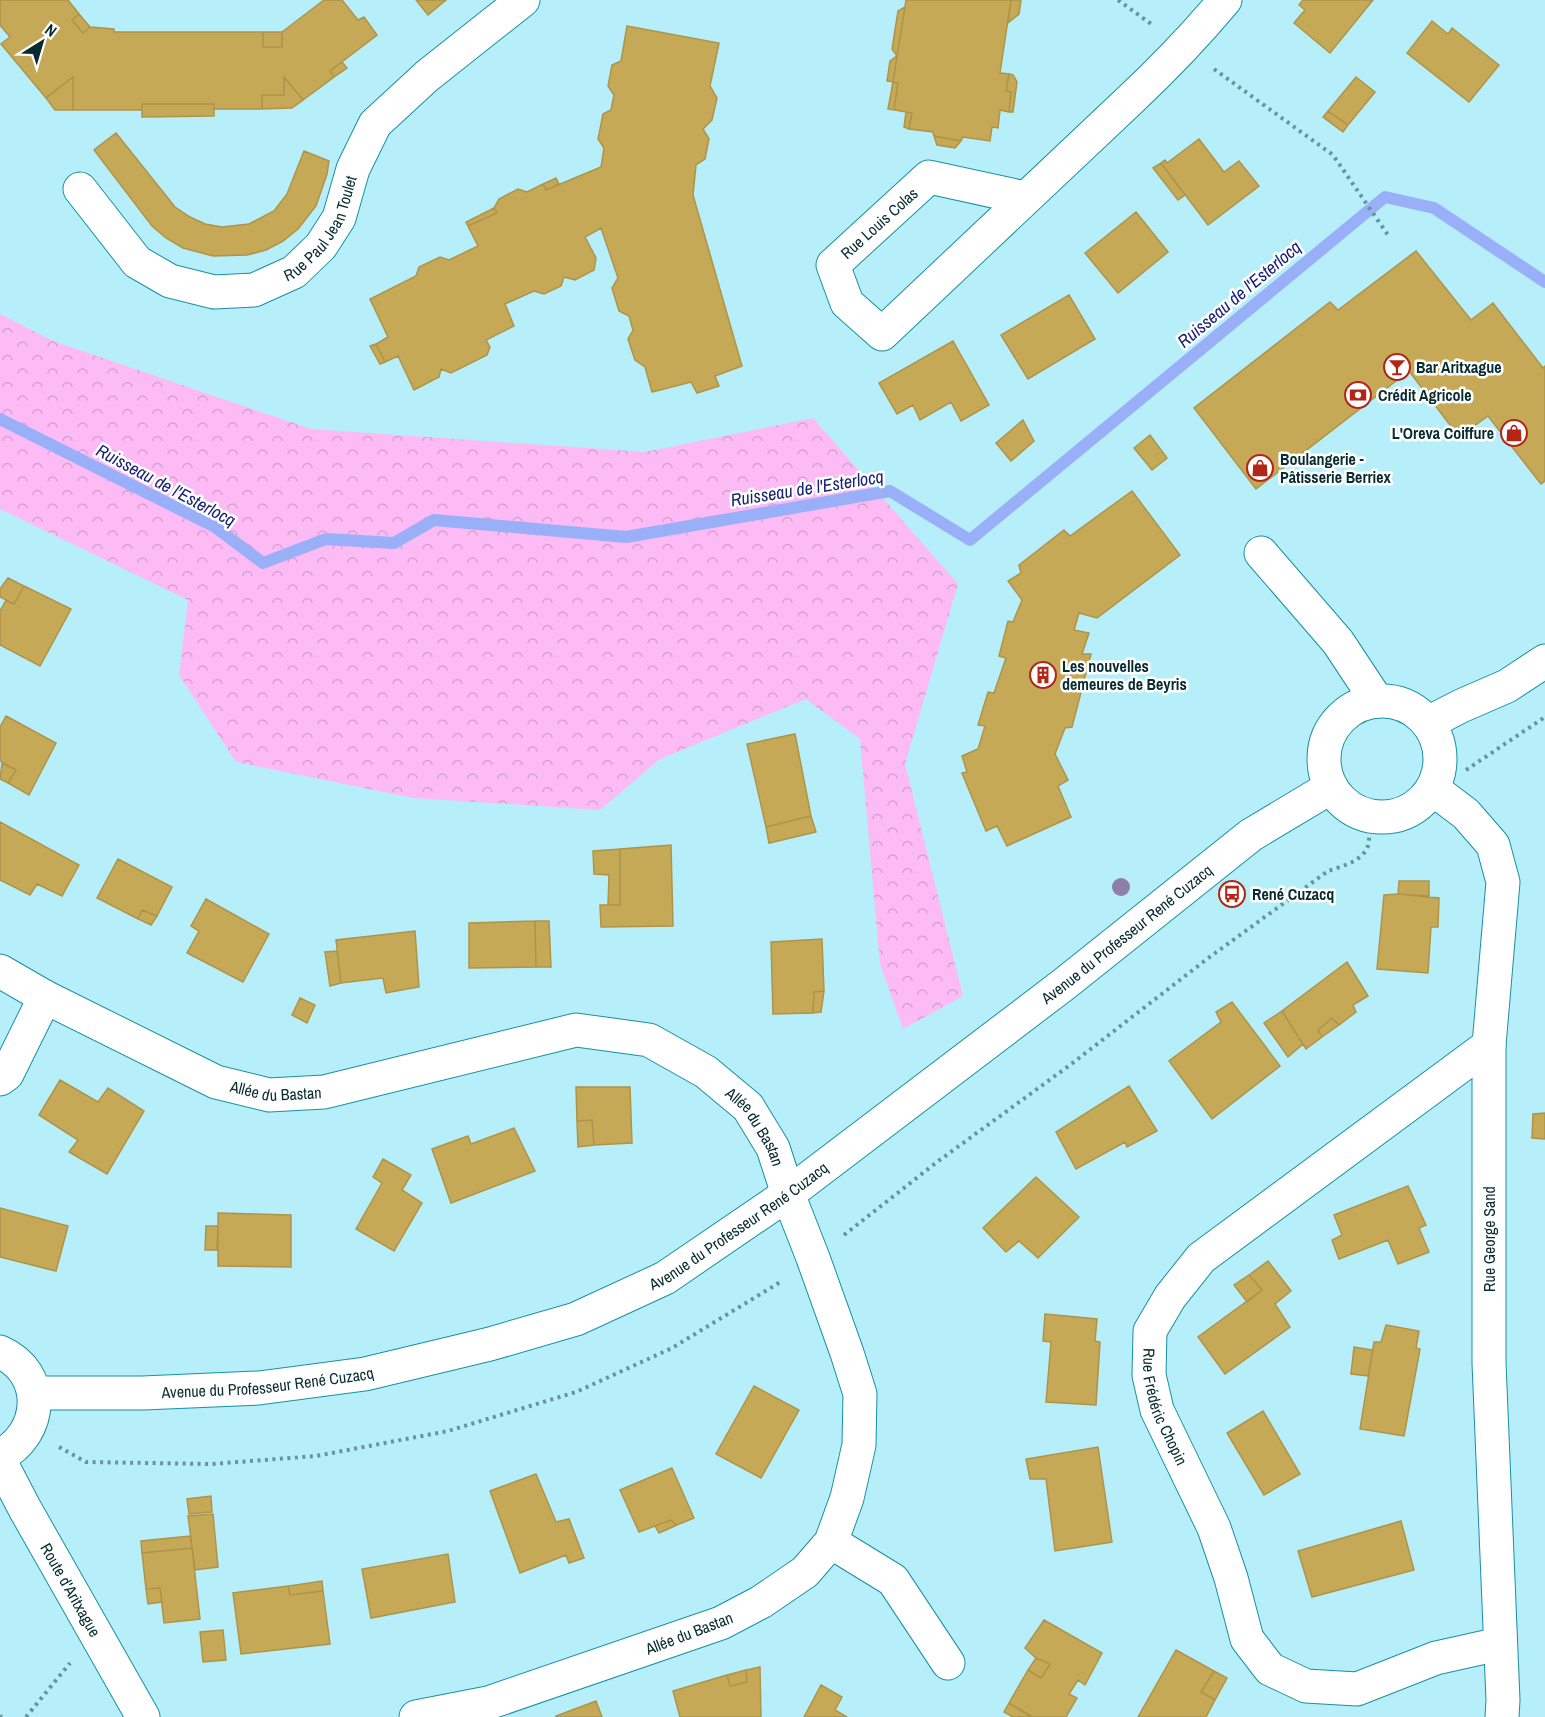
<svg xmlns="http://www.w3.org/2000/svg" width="1545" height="1717" font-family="'Archivo Narrow',sans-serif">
	<defs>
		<pattern id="forest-crowns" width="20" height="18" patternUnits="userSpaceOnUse" patternTransform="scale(1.5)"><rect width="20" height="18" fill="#fcbbf5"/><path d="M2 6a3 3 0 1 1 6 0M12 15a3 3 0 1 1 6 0" fill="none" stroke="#d6a1d2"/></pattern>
	</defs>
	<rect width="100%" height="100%" fill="#b6effa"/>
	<path fill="url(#forest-crowns)" d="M0,314L53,341L311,429L645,452L813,418L958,584L905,764L963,996L903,1029L880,964L860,739L806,699L660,759L600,810L413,798L236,762L179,675L188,600L0,509Z"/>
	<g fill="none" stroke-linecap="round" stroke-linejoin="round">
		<path stroke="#99b0f9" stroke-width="12" d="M0,419L215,527L263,563L326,539L394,543L434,520L626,537L890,491L970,540L1385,197L1434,208L1545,282"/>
	</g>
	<path fill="#c6a956" stroke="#ae9449" stroke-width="1.5" d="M0,0H68L79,14L72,20L83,33L90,27L114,29V32H263V47H282V32L324,0H342L358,20L364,17L377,35L330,71L334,77L303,100L284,77V95H262V109H214V104H142V110H73V77L46,98L1,44L10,37L0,25Z
		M416,0H446L428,15Z
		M906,0H1011L1000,73L1009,74L1006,91L1011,92L1009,112L1000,110L998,128L992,127L990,141L963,137L961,141L934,136L933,132L909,129L912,113L894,110L898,83L893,82Z
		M1011,0H1021L1019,14L1008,23Z
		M1303,0H1373L1330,53L1294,23L1305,10L1299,5Z
		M905,7L897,56L892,49L898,11Z
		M79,14L90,27L83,33L72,20Z
		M1432,21L1448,34L1452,28L1499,65L1469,102L1407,53Z
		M627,26L719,43L710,86L717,98L712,120L703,129L709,139L705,159L696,165L693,195L742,366L715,376L719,386L697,393L691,382L652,392L645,367L635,360L628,339L633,330L629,316L619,311L612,288L618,278L601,228L585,237L596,258L594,270L575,280L564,277L561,286L544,294L534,291L505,304L514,326L486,340L490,347L487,355L451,373L441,369L439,377L414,390L398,356L385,362L376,344L388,337L370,299L416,276L419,267L440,257L449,260L478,246L468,226L497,213L494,208L499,199L518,189L527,192L543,184L546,190L601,167L604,148L598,139L603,114L611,110L614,95L608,86L612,65L621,61Z
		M263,32H282V47H263Z
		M897,56L893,82L887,81L890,61Z
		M342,62L347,68L334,77L330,71Z
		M1009,74L1013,75L1017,82L1013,112H1009L1011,92L1006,91Z
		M73,77V110H55L46,98Z
		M284,77L303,100L292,108L262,109V95H284Z
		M1356,77L1375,92L1348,125L1328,111Z
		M893,82L898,83L894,110L888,109Z
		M142,104H214V116L142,117Z
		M1328,111L1348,125L1343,132L1323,117Z
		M906,112L912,113L909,129L904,127Z
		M116,133L175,207L190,217L205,224L222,227L249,224L274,211L287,194L304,151L329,161L327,174L316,206L298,229L283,241L266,250L247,255L213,256L183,248L166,238L152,226L94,150Z
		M934,136L961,141L955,148L937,145Z
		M1199,139L1224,172L1239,161L1259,186L1208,225L1161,163L1165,160L1167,163Z
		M1161,163L1185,195L1178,200L1153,168Z
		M556,178L559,184L546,190L543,184Z
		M494,208L497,213L468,226L466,222Z
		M1136,212L1168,252L1118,293L1085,253Z
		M1416,251L1471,320L1493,303L1543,368L1545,366V481L1541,484L1488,416L1459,437L1409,371L1256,489L1194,408L1330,302L1338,310Z
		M1069,295L1095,339L1028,379L1001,335Z
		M953,341L989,405L961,421L951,402L920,420L913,405L897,414L879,383Z
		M376,344L385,362L380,364L370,346Z
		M1023,420L1034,441L1011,461L996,443Z
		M1150,435L1167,458L1152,470L1134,448Z
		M1132,491L1180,555L1097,618L1079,613L1074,630L1089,633L1082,654H1091L1072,727L1065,728L1055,754L1068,780L1058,786L1071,817L1007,846L997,826L986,831L962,773L967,772L962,756L978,749L985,726L978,725L988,692L994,693L1006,658L999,656L1008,621L1013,622L1022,600L1008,581L1021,573L1019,565L1064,530L1070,536Z
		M8,578L24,586L14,604L0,597V589Z
		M24,586L71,609L40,666L0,645V611L6,600L14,604Z
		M6,716L56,743L29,795L8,783L16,770L0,761V727Z
		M795,734L811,816L766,827L747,744Z
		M2,763L16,770L8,783L0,779Z
		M811,816L816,832L769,843L766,827Z
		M0,822L79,865L62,896L37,884L30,895L0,880Z
		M671,845L673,926L601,927L600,905H620V849Z
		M620,849V905H608L609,875L594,874L593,851Z
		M118,859L172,887L157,916L142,910L138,919L97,898Z
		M1399,881H1429V896L1398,894Z
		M1398,894L1439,898L1438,927H1431L1428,973L1377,969L1384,895Z
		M206,899L269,934L243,982L187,953L199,931L191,926Z
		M142,910L157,916L151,925L138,919Z
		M535,921L536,967L469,968V923Z
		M535,921H549L551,967H536Z
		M415,931L419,987L386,993L383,978L341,983L336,940Z
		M822,939L824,991L814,992L813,1013L773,1014L771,942Z
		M337,951L341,983L330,986L325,952Z
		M1347,962L1368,996L1353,1005L1356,1012L1339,1025L1332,1018L1318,1030L1322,1037L1306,1049L1282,1011Z
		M824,991L821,1012L813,1013L814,992Z
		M300,998L315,1005L307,1023L292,1015Z
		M1232,1002L1280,1066L1212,1119L1169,1061L1221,1022L1216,1012Z
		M1282,1011L1303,1044L1288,1057L1264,1023Z
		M1332,1018L1339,1025L1322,1037L1318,1030Z
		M60,1080L98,1102L108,1088L144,1111L107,1174L69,1152L78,1140L39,1115Z
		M1129,1086L1157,1131L1127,1147L1125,1142L1076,1169L1056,1132Z
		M576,1087H630L632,1143L594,1145L592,1120L577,1121Z
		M1545,1113V1139L1532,1138L1533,1114Z
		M592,1120L594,1145L578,1147L577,1121Z
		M514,1128L535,1171L451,1203L432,1149L468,1136L471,1144Z
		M383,1159L411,1175L402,1190L422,1203L394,1251L356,1229L382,1183L373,1177Z
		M1036,1177L1079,1217L1038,1258L1019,1241L1006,1252L983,1228Z
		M1408,1186L1426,1225L1419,1228L1429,1252L1398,1264L1388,1240L1339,1259L1332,1240L1342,1235L1334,1215Z
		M0,1208L68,1226L56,1271L0,1257Z
		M218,1213L291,1215V1267L218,1266Z
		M206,1226H218L217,1250H205Z
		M1268,1261L1291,1291L1275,1304L1290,1327L1225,1374L1198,1337L1262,1290L1249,1275Z
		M1249,1275L1262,1290L1247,1302L1234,1285Z
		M1045,1314L1097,1319L1095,1341L1100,1342L1096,1405L1046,1402L1051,1342L1043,1341Z
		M1386,1325L1419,1331L1416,1348L1420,1349L1404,1436L1360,1429L1374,1342H1381Z
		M1354,1347L1373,1350L1368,1376L1351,1374Z
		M754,1386L799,1410L761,1478L716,1454Z
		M1263,1411L1300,1474L1264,1495L1227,1433Z
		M1098,1447L1112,1542L1055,1551L1046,1479H1030L1026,1459Z
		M672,1468L694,1518L677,1525L671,1520L639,1532L620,1490Z
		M536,1474L556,1522L569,1519L584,1558L569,1563L566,1555L520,1573L490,1491Z
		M211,1496L212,1512L189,1514L187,1499Z
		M213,1514L218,1567L195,1570L188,1516Z
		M671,1520L677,1525L659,1533L655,1526Z
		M1401,1521L1414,1570L1312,1597L1298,1551Z
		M190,1536L192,1548L142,1553L141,1541Z
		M192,1548L200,1619L164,1623L160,1588L146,1589L142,1553Z
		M448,1554L455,1602L371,1618L362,1569Z
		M322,1581L323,1591L290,1595L288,1586Z
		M288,1586L290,1595L323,1591L330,1644L241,1654L233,1593Z
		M160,1588L162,1602L148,1604L146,1589Z
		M1044,1620L1102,1653L1085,1685L1078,1680L1069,1694L1077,1698L1066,1717H1031L1009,1703L1028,1670L1041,1678L1050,1664L1036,1658L1025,1648Z
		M223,1630L226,1660L203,1662L200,1632Z
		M1176,1650L1214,1671L1201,1692L1215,1700L1206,1717H1138Z
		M1036,1658L1050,1664L1041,1678L1028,1670Z
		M760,1667L761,1717H680L673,1691L727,1675L730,1686L747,1682L746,1670Z
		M746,1670L747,1682L730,1686L727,1675Z
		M1214,1671L1227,1678L1215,1700L1201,1692Z
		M821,1685L842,1697L835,1710L847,1717H804Z
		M596,1701L602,1717H557L556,1716Z
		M1009,1703L1031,1716V1717H1013L1004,1712Z"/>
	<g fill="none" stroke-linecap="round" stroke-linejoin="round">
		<defs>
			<g id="minor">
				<path id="s1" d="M80,189L137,262L170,281L214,292L254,290L294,272L321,246L339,218L353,169L375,124L427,76L523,0"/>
				<path d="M1025,198L929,177L833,265L847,303L882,334L1130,100C1164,68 1195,36 1225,0"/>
				<path d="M1261,553L1338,642L1377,701"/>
				<circle cx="1382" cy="759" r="58"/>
				<path d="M1428,723L1461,706L1507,686L1545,661"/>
				<path d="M1433,789L1466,814L1493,845L1503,882L1489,1045V1363L1503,1700L1502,1717"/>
				<path id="s2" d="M0,971L45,997L216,1082L269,1095L324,1092L576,1030L649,1040L706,1072L748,1107L773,1148L788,1194L813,1258L847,1353L860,1394L859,1445L847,1498L831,1542L805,1572L761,1602L721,1623L488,1703L416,1717"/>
				<path id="s3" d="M1489,1045L1201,1258L1170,1297L1150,1331L1149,1375L1157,1410L1214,1528L1231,1578L1247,1639L1270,1669L1306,1686L1357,1689L1436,1658L1499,1644"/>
				<path d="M0,1079L7,1074L45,997"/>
				<path d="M0,1352C48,1373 43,1434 0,1456"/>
				<path id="s4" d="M34,1393H143L259,1388L365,1374L490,1344L576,1319L665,1278L788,1194L1063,985L1251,835L1331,787"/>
				<path id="s5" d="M0,1461L25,1509L143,1717"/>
				<path d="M831,1542L893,1580L948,1663"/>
			</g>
		</defs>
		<use href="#minor" stroke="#1990a2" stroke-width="35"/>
		<path stroke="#66949d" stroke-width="4" stroke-dasharray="3 4.5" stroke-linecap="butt" d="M1118,0L1154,26
			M1214,69L1333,155L1388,235
			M1466,770L1545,717
			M844,1235L937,1162L1070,1065L1207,959L1328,871C1343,866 1368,860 1369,840C1370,832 1368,823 1367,815
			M59,1447L86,1462L212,1464L316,1456L448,1431L576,1392L672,1348L782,1281
			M0,1716L2,1717
			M26,1717L70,1663"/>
		<use href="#minor" stroke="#fff" stroke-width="33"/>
	</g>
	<circle fill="#8e7eaa" cx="1121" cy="887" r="9"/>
	<defs>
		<symbol id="bar-ring" viewBox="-11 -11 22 22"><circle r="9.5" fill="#fff" stroke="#b32515" stroke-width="1.5"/><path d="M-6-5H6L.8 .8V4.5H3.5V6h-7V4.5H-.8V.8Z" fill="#b32515"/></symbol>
		<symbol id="bank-ring" viewBox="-11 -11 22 22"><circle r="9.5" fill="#fff" stroke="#b32515" stroke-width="1.5"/><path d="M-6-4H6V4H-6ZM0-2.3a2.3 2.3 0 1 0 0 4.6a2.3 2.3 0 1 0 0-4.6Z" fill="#b32515"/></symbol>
		<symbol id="shop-ring" viewBox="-11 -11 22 22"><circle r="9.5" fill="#fff" stroke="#b32515" stroke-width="1.5"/><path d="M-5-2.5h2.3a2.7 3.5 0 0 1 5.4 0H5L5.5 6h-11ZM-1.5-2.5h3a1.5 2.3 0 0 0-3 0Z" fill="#b32515"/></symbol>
		<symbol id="building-ring" viewBox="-11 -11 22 22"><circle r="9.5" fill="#fff" stroke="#b32515" stroke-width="1.5"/><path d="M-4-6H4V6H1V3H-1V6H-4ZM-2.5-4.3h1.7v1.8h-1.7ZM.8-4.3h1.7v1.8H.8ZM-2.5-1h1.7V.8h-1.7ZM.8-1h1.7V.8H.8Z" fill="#b32515"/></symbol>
		<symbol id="bus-ring" viewBox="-11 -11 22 22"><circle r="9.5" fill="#fff" stroke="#b32515" stroke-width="1.5"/><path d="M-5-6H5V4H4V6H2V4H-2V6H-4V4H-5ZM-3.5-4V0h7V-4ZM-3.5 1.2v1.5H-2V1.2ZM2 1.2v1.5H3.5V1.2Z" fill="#b32515"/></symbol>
	</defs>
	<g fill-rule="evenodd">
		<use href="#bar-ring" x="1382" y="352" width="30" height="30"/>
		<use href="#bank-ring" x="1343" y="380" width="30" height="30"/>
		<use href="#shop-ring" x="1499" y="418" width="30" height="30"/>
		<use href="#shop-ring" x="1245" y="453" width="30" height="30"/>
		<use href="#building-ring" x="1028" y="660" width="30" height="30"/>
		<use href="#bus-ring" x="1217" y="879" width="30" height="30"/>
	</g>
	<g text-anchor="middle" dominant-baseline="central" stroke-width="5" stroke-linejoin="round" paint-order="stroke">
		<g font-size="16" fill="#082b30" stroke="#fff">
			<text transform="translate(879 223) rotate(-42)">Rue Louis Colas</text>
			<text stroke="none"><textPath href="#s1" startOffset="312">Rue Paul Jean Toulet</textPath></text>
			<text stroke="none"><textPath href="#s4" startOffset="1224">Avenue du Professeur René Cuzacq</textPath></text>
			<text stroke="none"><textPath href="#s2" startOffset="304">Allée du Bastan</textPath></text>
			<text stroke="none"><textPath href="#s2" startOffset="826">Allée du Bastan</textPath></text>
			<text stroke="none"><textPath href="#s4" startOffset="738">Avenue du Professeur René Cuzacq</textPath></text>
			<text transform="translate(1489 1239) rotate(-90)">Rue George Sand</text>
			<text stroke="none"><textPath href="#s4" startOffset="234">Avenue du Professeur René Cuzacq</textPath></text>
			<text stroke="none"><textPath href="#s3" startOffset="526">Rue Frédéric Chopin</textPath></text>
			<text stroke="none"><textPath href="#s5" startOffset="147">Route d'Aritxague</textPath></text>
			<text transform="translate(689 1633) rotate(-21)">Allée du Bastan</text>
		</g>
		<g font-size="16" font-weight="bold" fill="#082b30" stroke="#fff" text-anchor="start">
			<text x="1416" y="367">Bar Aritxague</text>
			<text x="1378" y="395">Crédit Agricole</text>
			<text x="1494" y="433" text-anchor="end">L'Oreva Coiffure</text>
			<text x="1280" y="459">Boulangerie -<tspan x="1280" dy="18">Pâtisserie Berriex</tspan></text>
			<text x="1062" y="666">Les nouvelles<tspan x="1062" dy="18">demeures de Beyris</tspan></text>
			<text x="1252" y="894">René Cuzacq</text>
		</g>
		<g font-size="18" font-style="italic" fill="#1a2375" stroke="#fff">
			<text transform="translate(1239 294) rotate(-40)">Ruisseau de l'Esterlocq</text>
			<text transform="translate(166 485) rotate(28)">Ruisseau de l'Esterlocq</text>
			<text transform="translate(807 488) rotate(-9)">Ruisseau de l'Esterlocq</text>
		</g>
	</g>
	<g transform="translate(42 42) rotate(37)" stroke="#ffffff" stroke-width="4.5" paint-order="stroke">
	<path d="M0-4.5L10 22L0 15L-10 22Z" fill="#082b30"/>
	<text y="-9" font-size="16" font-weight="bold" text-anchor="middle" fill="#082b30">N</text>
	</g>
</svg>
